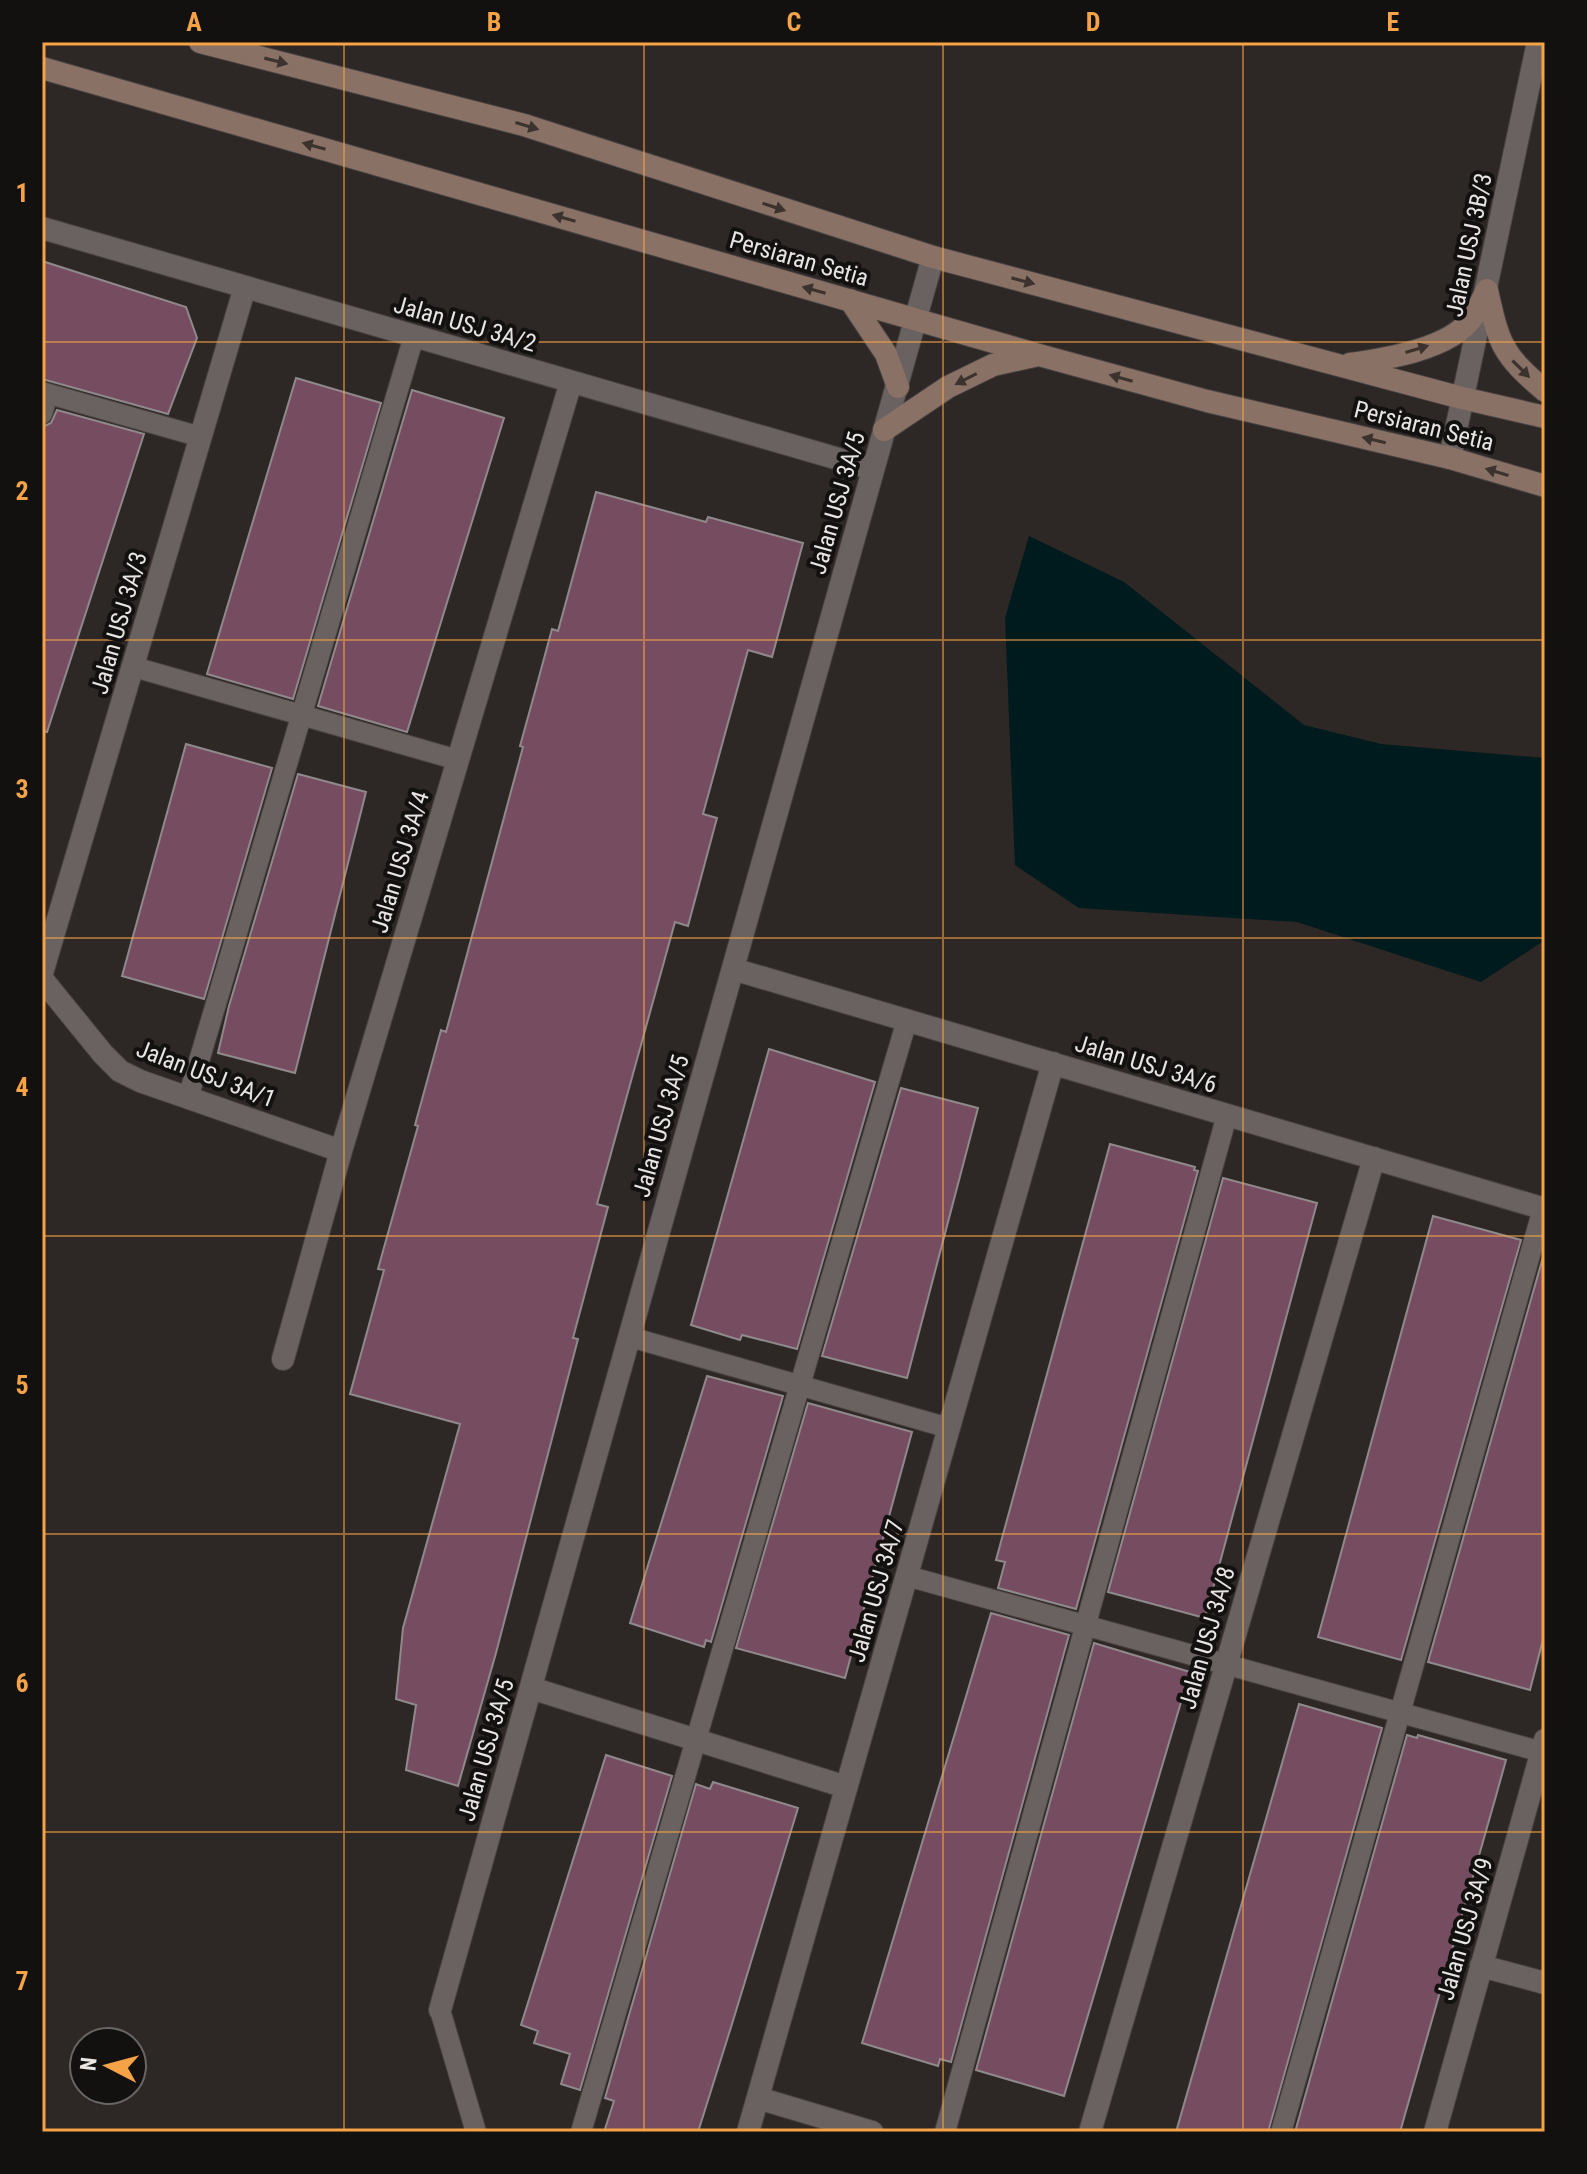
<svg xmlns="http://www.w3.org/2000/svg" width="1587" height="2174" font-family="'Roboto Condensed',sans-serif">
	<rect width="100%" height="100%" fill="#2d2725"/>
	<path fill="#001b1d" d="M1029,536L1124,582L1304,725L1381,744L1545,758V940L1481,982L1297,922L1079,908L1015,865L1005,618Z"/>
	<path fill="#764c60" stroke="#90898c" stroke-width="2" d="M42,261L186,307L197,338L168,414L42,379Z
		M296,378L381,403L293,699L207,674Z
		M412,390L504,418L407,732L318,706Z
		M57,410L144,434L47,732L42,731V427L51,423Z
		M596,492L706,522L708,517L803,543L772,657L748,650L703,814L717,818L688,926L675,922L597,1204L608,1207L573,1338L578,1339L496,1653L458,1786L406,1770L416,1705L396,1699L403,1628L460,1424L350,1394L384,1270L378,1269L418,1126L415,1125L441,1030L446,1032L523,747L520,746L536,688L552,629L558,631Z
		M186,744L272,768L204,999L122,976Z
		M298,774L366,792L295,1073L218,1053L229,1006Z
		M769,1049L875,1082L797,1349L742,1335L740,1340L691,1325Z
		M901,1088L978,1108L907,1378L822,1356Z
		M1110,1144L1195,1167L1194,1170L1198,1171L1076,1609L998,1588L1005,1562L996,1560Z
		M1223,1178L1317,1203L1205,1618L1108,1592Z
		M1433,1216L1521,1240L1401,1660L1318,1637Z
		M1545,1250V1632L1530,1690L1428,1662Z
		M707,1376L783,1396L711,1642L706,1640L704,1647L630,1623Z
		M808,1403L912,1432L845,1678L736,1648Z
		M991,1613L1069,1635L951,2062L940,2059L938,2066L862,2043Z
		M1094,1643L1190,1672L1064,2096L976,2070Z
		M1299,1704L1382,1728L1268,2132H1176Z
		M1407,1735L1417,1738L1418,1735L1506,1760L1496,1796L1400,2132H1295Z
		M606,1755L672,1776L580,2090L561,2084L570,2054L534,2043L538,2031L521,2025Z
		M713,1782L798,1808L732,2024L698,2132H604L614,2101L605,2098L696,1784L710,1789Z"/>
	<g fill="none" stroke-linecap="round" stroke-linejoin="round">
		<defs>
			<path id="service" d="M42,392L201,437
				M42,414L48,394
				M134,667L458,760
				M188,1098L414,336
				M630,1337L949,1428
				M907,1576L1542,1752
				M440,2010L476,2132
				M581,2132L907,1020
				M945,2132L1227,1115
				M1281,2132L1543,1209"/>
			<path id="minor" d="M42,228L873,469
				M1450,458L1538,42
				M733,969L1545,1209
				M42,973L245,287
				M42,979L103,1054L120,1071L140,1081L341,1151
				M283,1359L341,1151L571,382
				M531,1688L846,1787
				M1481,1966L1545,1983
				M440,2010L933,257
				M758,2098L872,2132
				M748,2132L1053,1063
				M1090,2132L1374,1158
				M1435,2132L1545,1740"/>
			<path id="secondary" d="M200,42L524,125L933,257L1462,398L1545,417
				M42,68L1039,355L1207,401L1450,458L1545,486
				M1487,290C1499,345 1502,354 1545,391
				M850,300L886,354L898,387
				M1350,364C1386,359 1450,349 1472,318C1478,310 1482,299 1487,290
				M884,430L948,387L993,365L1034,356"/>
		</defs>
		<use href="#service" stroke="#484341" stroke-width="22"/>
		<use href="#minor" stroke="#484341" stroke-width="24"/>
		<use href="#secondary" stroke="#484341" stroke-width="24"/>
		<use href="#service" stroke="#696260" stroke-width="20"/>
		<use href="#minor" stroke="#696260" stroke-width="22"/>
		<use href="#secondary" stroke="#897166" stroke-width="22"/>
	</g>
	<defs><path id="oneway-solid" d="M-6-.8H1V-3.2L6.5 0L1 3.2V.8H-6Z" transform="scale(2)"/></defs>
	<g fill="#3c332e">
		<use href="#oneway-solid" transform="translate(276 61) rotate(14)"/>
		<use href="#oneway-solid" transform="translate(527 126) rotate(17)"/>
		<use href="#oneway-solid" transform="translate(314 146) rotate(-164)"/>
		<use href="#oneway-solid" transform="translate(774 207) rotate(18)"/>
		<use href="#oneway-solid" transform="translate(564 218) rotate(-164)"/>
		<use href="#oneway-solid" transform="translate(1023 281) rotate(15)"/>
		<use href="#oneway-solid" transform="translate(814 290) rotate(-164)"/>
		<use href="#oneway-solid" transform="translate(1417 349) rotate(-17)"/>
		<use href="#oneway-solid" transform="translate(1521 369) rotate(45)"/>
		<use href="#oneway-solid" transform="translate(1121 378) rotate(-164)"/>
		<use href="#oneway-solid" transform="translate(966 379) rotate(153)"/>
		<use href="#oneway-solid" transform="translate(1374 440) rotate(-167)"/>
		<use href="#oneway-solid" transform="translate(1497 472) rotate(-163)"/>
	</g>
	<path fill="none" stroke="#f5a346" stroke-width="2" stroke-opacity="0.55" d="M344,42V2132M644,42V2132M943,42V2132M1243,42V2132M42,342H1545M42,640H1545M42,938H1545M42,1236H1545M42,1534H1545M42,1832H1545"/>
	<g text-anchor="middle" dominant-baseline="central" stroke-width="8" stroke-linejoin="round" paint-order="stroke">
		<g font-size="24" fill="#e8e5e3" stroke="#131110">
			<text transform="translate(1469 245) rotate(-78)">Jalan USJ 3B/3</text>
			<text transform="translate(799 259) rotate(16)">Persiaran Setia</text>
			<text transform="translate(465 324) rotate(16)">Jalan USJ 3A/2</text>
			<text transform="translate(1424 426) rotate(14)">Persiaran Setia</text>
			<text transform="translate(837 503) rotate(-74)">Jalan USJ 3A/5</text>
			<text transform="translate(119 623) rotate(-74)">Jalan USJ 3A/3</text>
			<text transform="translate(400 862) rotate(-73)">Jalan USJ 3A/4</text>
			<text transform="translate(1146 1064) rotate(17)">Jalan USJ 3A/6</text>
			<text transform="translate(206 1074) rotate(21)">Jalan USJ 3A/1</text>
			<text transform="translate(661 1126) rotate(-74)">Jalan USJ 3A/5</text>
			<text transform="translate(876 1591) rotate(-74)">Jalan USJ 3A/7</text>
			<text transform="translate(1207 1638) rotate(-74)">Jalan USJ 3A/8</text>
			<text transform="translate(486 1750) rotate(-74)">Jalan USJ 3A/5</text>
			<text transform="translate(1465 1929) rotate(-74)">Jalan USJ 3A/9</text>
		</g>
	</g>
	<rect width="1587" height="2174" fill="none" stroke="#131110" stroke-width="88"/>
	<g transform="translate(108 2066) rotate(276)"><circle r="38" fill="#131110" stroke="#686664" stroke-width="2"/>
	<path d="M0-6L14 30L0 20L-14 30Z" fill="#f5a346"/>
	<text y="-12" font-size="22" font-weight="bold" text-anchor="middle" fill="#e8e5e3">N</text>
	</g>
	<rect x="44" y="44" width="1499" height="2086" fill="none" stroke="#f5a346" stroke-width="3"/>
	<g font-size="26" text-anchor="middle" font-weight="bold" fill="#f5a346">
		<text x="194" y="31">A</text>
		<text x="494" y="31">B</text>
		<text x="794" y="31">C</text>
		<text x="1093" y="31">D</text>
		<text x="1393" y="31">E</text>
		<text x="22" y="202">1</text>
		<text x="22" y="500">2</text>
		<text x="22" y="798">3</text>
		<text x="22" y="1096">4</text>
		<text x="22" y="1394">5</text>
		<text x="22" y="1692">6</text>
		<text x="22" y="1990">7</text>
	</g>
</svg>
